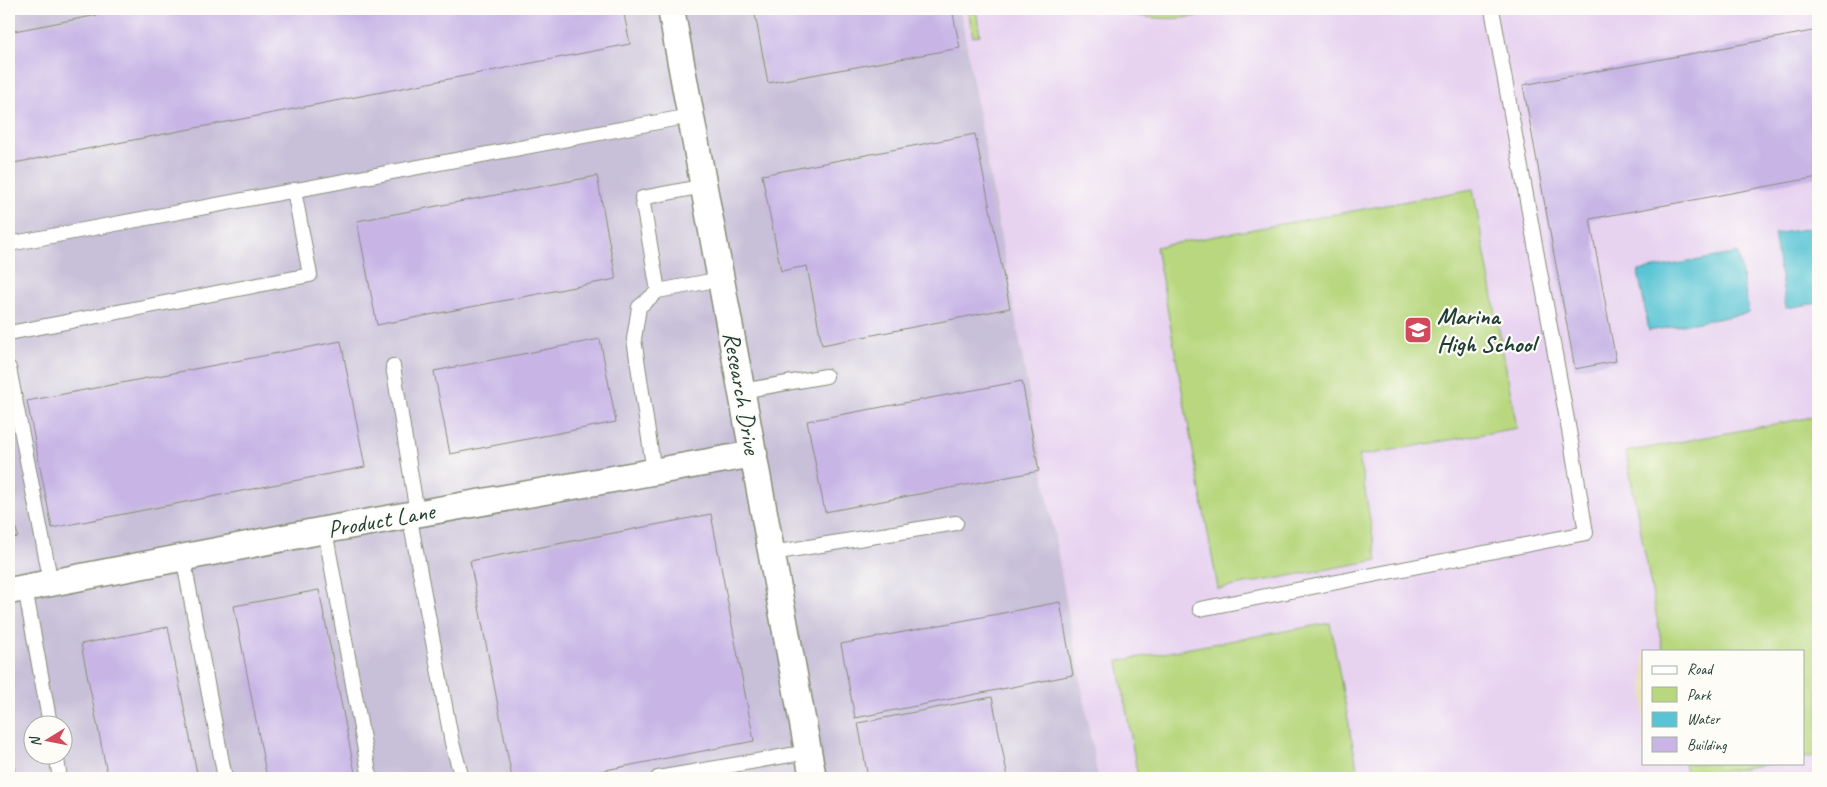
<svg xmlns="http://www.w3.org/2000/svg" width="1827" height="787" font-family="Caveat,sans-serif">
	<rect width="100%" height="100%" fill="#fdfcf7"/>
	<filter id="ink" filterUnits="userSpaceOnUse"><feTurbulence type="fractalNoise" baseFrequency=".02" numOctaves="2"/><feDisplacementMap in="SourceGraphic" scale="10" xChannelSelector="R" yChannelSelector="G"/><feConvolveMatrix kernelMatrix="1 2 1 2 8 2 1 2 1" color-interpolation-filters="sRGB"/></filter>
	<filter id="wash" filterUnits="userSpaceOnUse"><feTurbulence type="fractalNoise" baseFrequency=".0096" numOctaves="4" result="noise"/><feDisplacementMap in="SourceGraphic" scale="20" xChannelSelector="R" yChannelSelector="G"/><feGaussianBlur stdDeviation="1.12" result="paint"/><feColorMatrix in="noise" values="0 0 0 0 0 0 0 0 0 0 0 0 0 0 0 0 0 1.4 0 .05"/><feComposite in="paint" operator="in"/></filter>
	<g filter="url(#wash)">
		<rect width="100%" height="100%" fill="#ecdfbe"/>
		<path fill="#e7d2f0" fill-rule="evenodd" d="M960,9H1818V778H1098ZM1643,651H1803V763H1643Z"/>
		<path fill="#c8bfd8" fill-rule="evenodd" d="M9,9H960L1098,778H9ZM32,724H62V754H32Z"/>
		<path fill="#b8d77e" stroke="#6c8a59" d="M968,9H976L980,35L973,37Z
			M1111,9H1224C1188,22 1146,21 1111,9Z
			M1473,189L1517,428L1359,456L1377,560L1218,589L1156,247Z
			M1818,416V755L1803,758V651H1663L1626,452Z
			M1330,623L1359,778H1138L1118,661Z
			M1684,763H1774L1687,778Z"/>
		<path fill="#59c4d4" stroke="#3c8084" d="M1818,227V303L1786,308L1774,234Z
			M1738,253L1749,313L1649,331L1638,271Z"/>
		<g id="blocks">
			<path fill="#c8b5e6" d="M129,9H623L630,44L9,164V32Z
				M754,9H952L960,48L768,83Z
				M1818,30V177L1590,219L1616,361L1575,369L1523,85Z
				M975,134L1010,308L822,345L807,266L781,271L762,175Z
				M597,176L616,279L377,325L357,221Z
				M600,339L616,422L450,454L434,371Z
				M341,341L365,467L52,528L27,401Z
				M1022,381L1039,471L825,512L807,421Z
				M9,497L18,537L9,539Z
				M711,514L754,741L565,778H512L470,561Z
				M319,590L356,778H267L234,606Z
				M1060,602L1073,675L855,718L841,644Z
				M168,627L198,778H108L81,644Z
				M992,697L1008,778H868L858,723Z
				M9,747H10L16,778H9Z"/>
		</g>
	</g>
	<g filter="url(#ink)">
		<use href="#blocks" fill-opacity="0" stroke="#868e79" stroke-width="1"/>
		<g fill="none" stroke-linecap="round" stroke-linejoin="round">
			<defs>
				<path id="lane" d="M9,244L690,116
					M658,291L642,198L704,186
					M9,333L310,275L294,190
					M393,366L417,513
					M9,368L51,583
					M742,391L826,376
					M654,472L634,339L639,307L658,291L721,279
					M409,514L452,743L462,778
					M325,530L370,778
					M772,553L956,523
					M183,557L225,778
					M25,588L50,724
					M1200,609L1586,533L1572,447L1492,9
					M56,754L60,778
					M658,778L808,752"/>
				<path id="street" d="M671,9L813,778
					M9,591L325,530L754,454"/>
			</defs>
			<use href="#lane" stroke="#868e79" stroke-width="16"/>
			<use href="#street" stroke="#868e79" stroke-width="29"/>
			<use href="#lane" stroke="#fff" stroke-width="14"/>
			<use href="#street" stroke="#fff" stroke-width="26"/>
		</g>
	</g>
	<defs>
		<symbol id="school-square" viewBox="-11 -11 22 22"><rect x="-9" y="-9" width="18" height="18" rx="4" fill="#d1495b" stroke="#fdfcf7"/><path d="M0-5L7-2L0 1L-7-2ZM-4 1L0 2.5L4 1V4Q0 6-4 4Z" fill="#fff"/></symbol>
	</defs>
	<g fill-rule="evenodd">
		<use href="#school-square" x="1402" y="314" width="32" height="32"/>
	</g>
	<g text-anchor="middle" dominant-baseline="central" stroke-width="4.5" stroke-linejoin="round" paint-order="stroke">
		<g font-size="24" font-weight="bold" fill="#1f3d34" stroke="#fdfcf7" text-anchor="start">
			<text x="1437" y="316">Marina<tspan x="1437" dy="28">High School</tspan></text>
		</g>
		<g font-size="24" fill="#1f3d34" stroke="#fdfcf7">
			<text transform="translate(742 393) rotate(80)">Research Drive</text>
			<text transform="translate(381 520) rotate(-10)">Product Lane</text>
		</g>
	</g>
	<rect width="1827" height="787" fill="none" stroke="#fdfcf7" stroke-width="30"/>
	<rect x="1642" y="650" width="162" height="115" fill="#fdfcf7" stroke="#a4b0a9"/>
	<rect x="1652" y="666" width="25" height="8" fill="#ffffff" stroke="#a4b0a9"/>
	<text x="1687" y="674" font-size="15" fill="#1f3d34">Road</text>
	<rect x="1652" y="687" width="25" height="15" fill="#b8d77e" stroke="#a4b0a9"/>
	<text x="1687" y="700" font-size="15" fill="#1f3d34">Park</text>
	<rect x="1652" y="712" width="25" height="15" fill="#59c4d4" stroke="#a4b0a9"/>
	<text x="1687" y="724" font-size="15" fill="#1f3d34">Water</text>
	<rect x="1652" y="737" width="25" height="15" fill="#c8b5e6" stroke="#a4b0a9"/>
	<text x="1687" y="750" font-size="15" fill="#1f3d34">Building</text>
	<g transform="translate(48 740) rotate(260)"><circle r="24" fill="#fdfcf7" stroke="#a4b0a9"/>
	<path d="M0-4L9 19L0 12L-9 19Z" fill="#d1495b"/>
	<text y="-8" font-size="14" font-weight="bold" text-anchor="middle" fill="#1f3d34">N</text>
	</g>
</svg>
